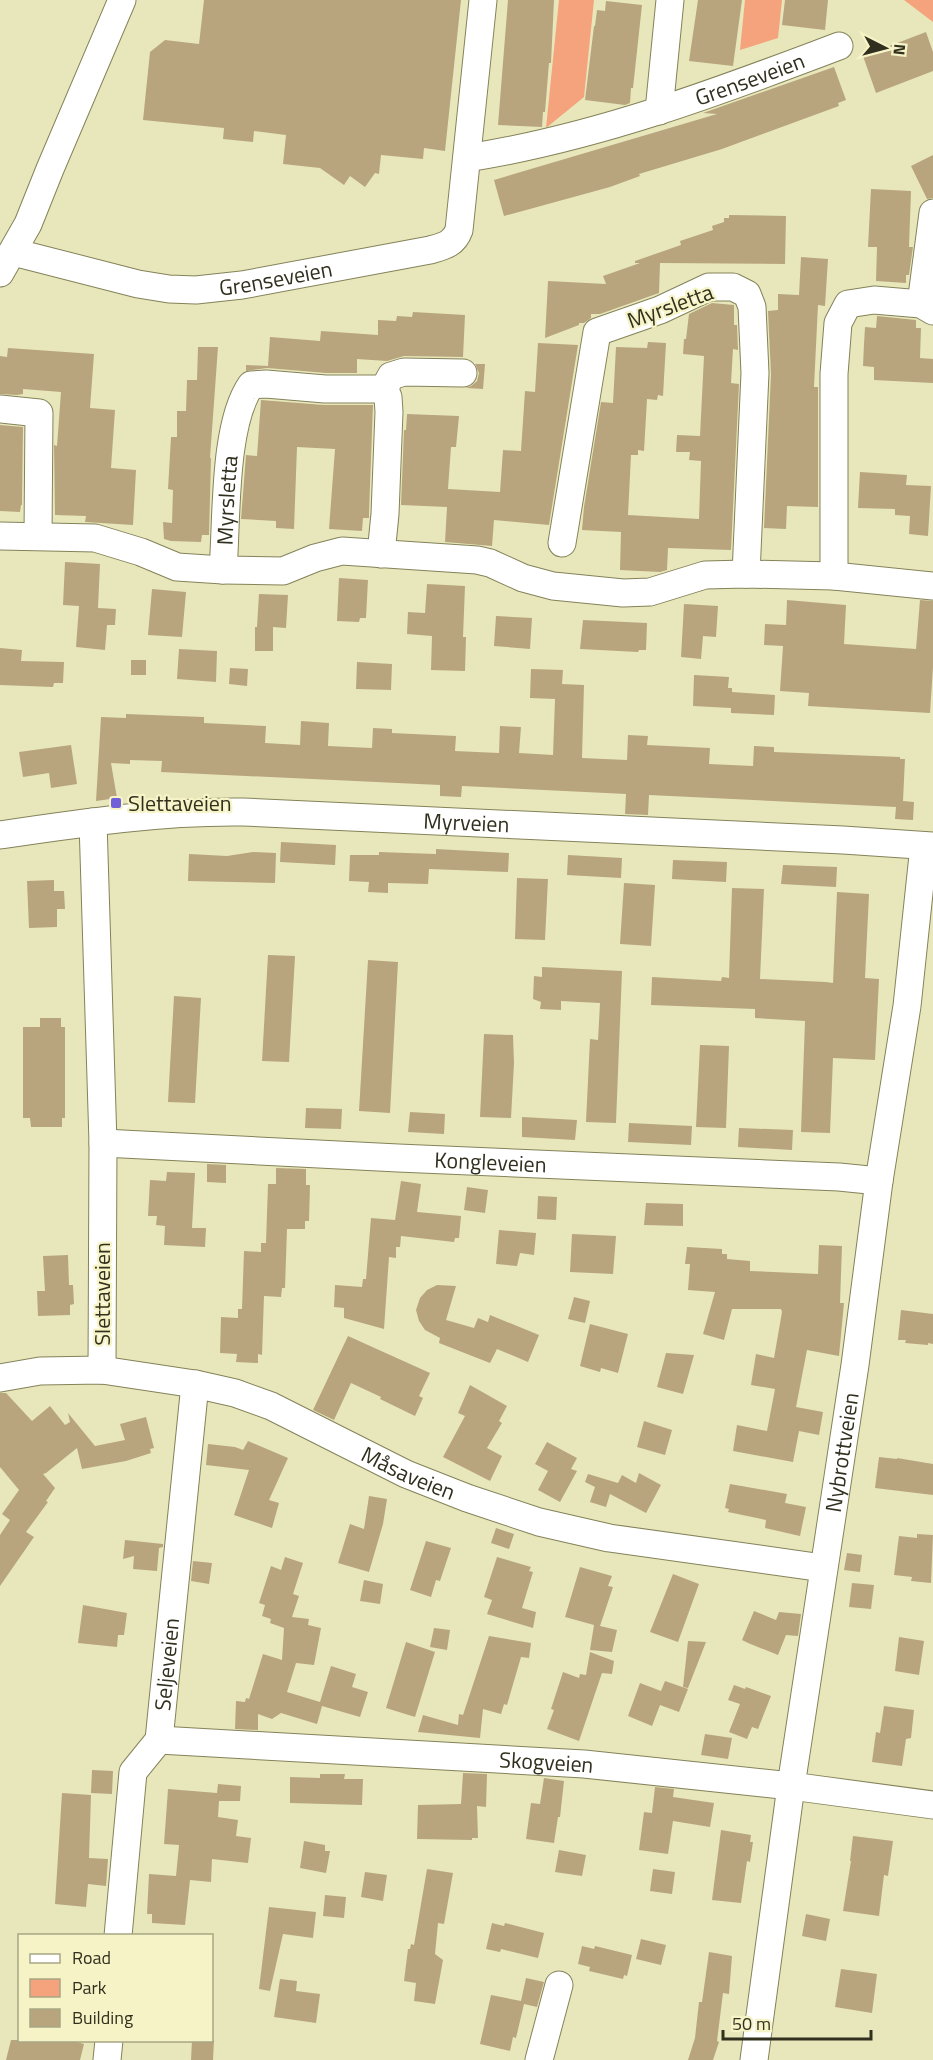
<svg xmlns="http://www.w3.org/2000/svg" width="933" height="2060" font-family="'Titillium Web',sans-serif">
	<rect width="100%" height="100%" fill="#e8e7bb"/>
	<path fill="#f5a37c" d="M559,0H594L584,97L546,128Z
		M745,0H782L778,38L740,50Z
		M904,0H933V22Z"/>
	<path fill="#b8a57e" d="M204,0H461L445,151L424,148L423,159L381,155L379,174L375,173L365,187L350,176L344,185L320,168L283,164L286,135L254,131L253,142L223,139L224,128L143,120L150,52L165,40L199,44Z
		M508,0H554L551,63H549L545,112H543L542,127L498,125Z
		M698,0H742L733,66L689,61Z
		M785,0H828L825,30L782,25Z
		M606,1L642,5L633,88H631L630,103L625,105L585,100L594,26H595L597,10L605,11Z
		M926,32L933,52V71L876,93L863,56Z
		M834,67L846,100L838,103L839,106L722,149L639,174L640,176L610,187L504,216L494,180L717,114L703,113Z
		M933,155V198L927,199L911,166Z
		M871,189L911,191L909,247H913L909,275H906V283L876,281L877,247H868Z
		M729,215L786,216L785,264L660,263L659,293L600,314H591V318L584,323H579V325L545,338L548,281L606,284L603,276L640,263H635V261L681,245L680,241L713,230L712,226L724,222V218H729Z
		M801,257L828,259L825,306L818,305L814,387H818V507L787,506L786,529L764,528L771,374L768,311L778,310V294L799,295Z
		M712,303L734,305V325H737L738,350L733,349L731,383L739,384L731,550L668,548L667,570L660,572L620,570L621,532L582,530L584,507L601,402L613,403L616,347L647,348L648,342L666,343L663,396L658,395L657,400L647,399L644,451L638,450V455H631L628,515L699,519L701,461L689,460L690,452H676L677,435L700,436L704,356L683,354L684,339H686L689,314Z
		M413,312L465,315L463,357L404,356L387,361L357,359V373H326L267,368L246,371V365L268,366L270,337L320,341L321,331L378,335V320L396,321L397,316L412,317Z
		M877,316L916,320V328H921L920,358L933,359V383L874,380V367L863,366L864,344L865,327L876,328Z
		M538,343L578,345L549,525L494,520L492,546L445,542L447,507L401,505L404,430H406L407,414L459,416L456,447H451L448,489L500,492L503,450L521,451L525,391L535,392Z
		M198,347H218L210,458H211L209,535H202L201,542L171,541L164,539L163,522L172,523L173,490L168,489L171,437H177V411H186L187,380H197Z
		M8,348L94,354L90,408L115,410L111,468L136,470L133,525L85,522L86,516L55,515L54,445L57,446L61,392L23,389V394L17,395L0,394V356L7,357Z
		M475,364H485L483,389L466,388L471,386L477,381L479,373Z
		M261,400L324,405H373L369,513V518H363L362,531L329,529L335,449L297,447L294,529L276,528V521L241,519L246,455L257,456Z
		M0,425L23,427L22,505H21L20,512L0,511Z
		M860,472L907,475L906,485L931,486L928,536L909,534L910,516L895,515V509L858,508Z
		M65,562L100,564L98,608L116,609L115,625H107L105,650L76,647L79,606L63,605Z
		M339,578L368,580L366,618H360L359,622L337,621Z
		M427,584L465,586L463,637H466L465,671L431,670L432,636L407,634L408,612L425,613Z
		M152,589L186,592L182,637L148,635Z
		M259,594L288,595L286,628L273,627V651H255V627H257Z
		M787,600L846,605L844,644L916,649L920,600L933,601V667L930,713L808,706L809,693L780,691L783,646L764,645L765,624L786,625Z
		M684,604L718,606L716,637L703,636L701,659L681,657Z
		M496,616L532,618L530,649L494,646Z
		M583,620L647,623L646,650H639L638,652L580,649Z
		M0,648L22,650L21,661L64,662L63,683H54L53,687L0,685Z
		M179,649L217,651L216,682L177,679Z
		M131,660H146V675H131Z
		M357,662L392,664L391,690L356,689Z
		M230,668L248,669L247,686L229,684Z
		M531,669L563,670L562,684L584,685L582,758L627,760L628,735L648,736L647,745L710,748L709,764L753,766L754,746L774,747V752L900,757V759H905L903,801L914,802L913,820L895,819L896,807L649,795L648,815L625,814L626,794L462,786L461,797L440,796V785L161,772L162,761L130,760V764L111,763L117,798L96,801L101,717L126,718V714L204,717V723L266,726L265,743L300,745L301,721L329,723L328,746L372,748L373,728L392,729V733L456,736L455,751L499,753L500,726L521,727L519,753L553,755L555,699L530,698Z
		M694,675L729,677L728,688H732V692L775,695L774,715L731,713V708L693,706Z
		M71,745L77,784L51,788L49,773L23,777L19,752Z
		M281,842L336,845L335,865L280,862Z
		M436,849L509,853L508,872L429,869L428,884L388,883V893L368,892L369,882L349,881L350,855H379V852L436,854Z
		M253,852L276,853L275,883L188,881L189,854L227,856Z
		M568,855L622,858L621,878L567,875Z
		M673,860L727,862L726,882L672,879Z
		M783,865L837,867L836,887L781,884Z
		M517,878L548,879L545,940L515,939Z
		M54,880V891H64L65,909H57V927L29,928L27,881Z
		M624,883L655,885L651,946L620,944Z
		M732,888L764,889L760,979L826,982L833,983L837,892L869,894L865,978L879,979L875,1060L833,1058L830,1133L801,1132L805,1021L755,1018V1009L651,1005L652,977L721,981L722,977L729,978Z
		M268,955L295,956L289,1062L262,1061Z
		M368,960L398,962L390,1113L359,1111Z
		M542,967L622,971L616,1123L586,1122L590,1039L598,1040L600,1003L561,1001V1010L540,1009L541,1002L533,999L534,976L542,977Z
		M174,996L201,998L195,1103L168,1102Z
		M40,1018H61V1027H65V1118H62V1127H31L30,1118H23V1027H40Z
		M484,1034L513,1035L514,1063L511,1118L480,1117Z
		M700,1045L729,1046L726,1128L696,1127Z
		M306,1108L342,1109L341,1129L305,1128Z
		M410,1112L445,1114L444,1134L408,1132Z
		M522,1117L577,1120L575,1140L522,1137Z
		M629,1123L692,1126L691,1145L628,1142Z
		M739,1128L793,1130L792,1150L738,1147Z
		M207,1164L226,1165V1183L207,1182Z
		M276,1168L306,1169V1185H310L309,1221H305V1229H287L285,1288H282L281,1297L264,1296L262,1355L258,1354V1363L236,1362L237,1354L220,1353L221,1317L238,1318V1309H242L244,1251L261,1252V1243H266L268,1184H276Z
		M167,1172L195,1173L192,1228H206L205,1247L164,1245L165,1226L156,1225L157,1216H148L150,1180L166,1181Z
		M401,1181L421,1184L417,1212L461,1216L459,1238H455L454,1242L401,1236L400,1247H396V1258L389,1257L384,1329L344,1318V1308L334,1307L335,1285L362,1287L363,1279H366L371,1218L395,1220Z
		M467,1187L488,1190L485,1213L464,1210Z
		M538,1196L557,1197L556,1220L537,1219Z
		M646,1203L683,1204V1226L644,1225Z
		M499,1230L536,1233L534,1255L520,1253L517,1266L496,1264Z
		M572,1234L616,1236L613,1274L570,1272Z
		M819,1245L842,1246L840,1303H844L839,1356L807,1350L796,1407L823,1412L819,1435L799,1431L793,1462L733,1451L737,1425L767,1431L775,1389L751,1385L756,1354L774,1358L782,1312L781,1309H732L724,1340L703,1334L715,1292L688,1290L690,1264H685L687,1247L722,1249V1254H727V1259L750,1261V1271L818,1274Z
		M68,1255L69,1285H73L74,1304L70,1305V1315L38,1316L37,1291H45L43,1256Z
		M437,1285L456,1286L446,1320L474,1328L478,1318L488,1322L490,1315L539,1335L528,1362L497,1349L490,1363L439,1343L440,1338L425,1330L419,1321L416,1310L420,1298L427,1290Z
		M574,1297L590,1301L585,1323L568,1319Z
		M901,1310L933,1314V1344L928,1343V1345L905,1343L906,1340H898Z
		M590,1324L628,1334L618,1373L601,1368L600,1372L580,1366Z
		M348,1336L430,1373L419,1396L423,1398L415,1416L380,1399L381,1397L351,1383L334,1420L313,1410Z
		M666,1353L694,1355L683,1394L657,1387Z
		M470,1385L507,1406L499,1421L502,1423L487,1448L502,1456L490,1481L443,1457L465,1416L458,1413Z
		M0,1393H6L32,1421L50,1406L65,1425L70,1422L68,1413L95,1446L125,1440L120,1424L146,1417L154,1448L150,1449L151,1453L126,1461L82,1469L77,1448L46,1473L43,1474L55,1488L46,1501L48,1502L26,1532L34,1537L0,1586V1535L10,1520L2,1514L19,1490L0,1467Z
		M644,1421L672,1430L665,1455L637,1447Z
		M248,1441L288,1458L269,1500L279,1503L272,1528L234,1515L249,1470L206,1465L208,1444L235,1447L243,1450Z
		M547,1442L577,1458L571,1469L577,1471L560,1502L538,1490L548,1471L535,1464Z
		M879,1457L897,1459V1458L933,1464V1495L875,1488Z
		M639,1473L661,1485L646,1513L610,1494L606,1507L590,1502L595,1487L585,1482L588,1474L618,1483L622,1475L636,1483Z
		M730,1484L787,1494L785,1503L806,1507L800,1536L765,1528L766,1520L728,1512L729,1509L725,1508Z
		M369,1496L387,1499L383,1524L369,1572L338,1563L350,1524L364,1529Z
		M496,1528L514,1534L509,1549L491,1543Z
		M917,1534L933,1535L931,1583L911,1581L912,1577L894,1575L899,1536L917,1538Z
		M125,1540L163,1544V1547L159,1548L157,1571L133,1569L134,1556L123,1559Z
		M426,1541L451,1548L440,1581L436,1580L431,1597L410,1590Z
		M847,1553L862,1555L860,1572L844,1570Z
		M285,1557L303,1563L293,1594L299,1596L292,1617L309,1619L308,1625L321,1628L314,1665L296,1663L287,1692L320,1702L331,1666L356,1674L352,1687L368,1692L360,1717L322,1706L317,1724L281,1713L272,1719L258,1714V1730L235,1729L236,1701L245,1702L246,1698L249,1699L263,1654L282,1660L284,1628L270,1623L271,1619L262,1616L265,1605L259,1603L271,1566L281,1570Z
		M497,1557L531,1567L529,1571L533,1572L522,1608L536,1612L533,1628L487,1614L492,1600L484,1597Z
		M193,1561L212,1563L209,1584L191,1581Z
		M580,1567L612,1576L608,1586L613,1587L600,1626L617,1630L612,1652L590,1650L594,1625L565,1617Z
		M673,1574L699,1584L678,1642L650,1632Z
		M364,1580L383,1584L380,1604L360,1601Z
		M852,1583L874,1585L871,1609L849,1607Z
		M83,1605L127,1613L124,1635H118L117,1647L78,1643Z
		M754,1611L776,1620L779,1612L801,1614L798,1636L786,1635L778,1655L748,1643L742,1640Z
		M434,1628L450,1630L447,1650L430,1647Z
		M489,1636L531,1643L529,1658L521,1657L507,1705L504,1704L501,1714L483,1709L480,1738L418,1732L423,1715L458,1725L459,1714L463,1715Z
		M899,1637L924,1641L919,1675L895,1671Z
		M688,1641L706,1642L688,1688L683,1687Z
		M406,1642L435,1652L415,1717L386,1708Z
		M590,1652L614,1661L612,1674L602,1673L579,1741L547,1729L554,1710L551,1709L563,1672L579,1678L580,1674L586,1675Z
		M665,1681L688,1689L679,1712L660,1705L652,1726L628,1716L640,1683L661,1691Z
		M734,1685L745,1689L746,1687L771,1696L758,1729L752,1727L747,1739L729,1732L740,1704L728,1700Z
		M884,1706L914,1710L911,1738L906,1739L902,1766L872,1762L876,1732L880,1733Z
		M705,1734L732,1738L728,1759L701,1755Z
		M92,1770L113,1771L112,1794L91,1793Z
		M463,1773L487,1774L486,1807L477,1806L478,1838H472V1840L417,1839L418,1805L461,1804Z
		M320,1774H345L344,1779H363L362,1805L290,1803V1777L320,1778Z
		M544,1778L564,1781L560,1817H558L554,1843L526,1839L531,1803L540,1804Z
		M218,1784L241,1786L240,1801H219L218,1817L238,1820L236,1836L251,1838L248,1863L212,1859L211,1882L190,1880L185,1925L152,1923V1914H147L149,1874L176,1876L179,1845L164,1844L168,1789L217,1793Z
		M655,1787L674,1789L673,1797L714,1803L710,1827L673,1821L668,1854L639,1850L644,1812L652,1813Z
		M62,1793L91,1795L89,1858L108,1859L106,1886L88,1884L86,1907L55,1904Z
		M721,1830L751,1835L750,1842H753L750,1862L747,1861L741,1903L712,1900Z
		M853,1836L893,1841L888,1876L884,1875L879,1916L843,1911L851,1861H850Z
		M304,1841L325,1845V1851H330L326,1873L300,1868Z
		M559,1850L586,1855L582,1876L555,1872Z
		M427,1869L453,1873L444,1924L438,1923L435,1954L443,1960L435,2004L414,2001L416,1983L404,1981L408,1949H410L411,1944L414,1945Z
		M653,1869L675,1872L672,1894L650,1891Z
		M365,1872L387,1875L383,1901L361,1897Z
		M325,1895L346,1897L344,1918L323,1916Z
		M269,1907L316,1912L313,1938L283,1934L270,1991L259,1989Z
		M806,1914L830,1919L826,1941L802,1936Z
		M492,1923L504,1926L505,1923L544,1933L538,1958L501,1949L500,1952L486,1949Z
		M641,1939L666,1945L661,1965L636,1959Z
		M582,1946L594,1949L595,1946L632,1955L627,1976L624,1975L623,1979L589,1971L590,1967L578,1964Z
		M709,1952L732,1956L729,1994L723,1993L717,2041L719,2042L713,2060H688L695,2038L699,2002H702Z
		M841,1969L877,1974L872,2013L835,2007Z
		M526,1978L544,1982L537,2007L524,2004L516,2038L513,2037L510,2051L480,2044L491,1995L521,2001Z
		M280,1979L297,1981L296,1991L320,1994L316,2023L274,2017Z
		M11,2040H69L84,2044L80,2060H6Z
		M192,2040H214L213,2060H191Z"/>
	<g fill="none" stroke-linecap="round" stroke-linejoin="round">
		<defs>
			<g id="minor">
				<path d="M659,111L670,0"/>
				<path id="s1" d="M467,158C595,138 718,92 839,46"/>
				<path id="s2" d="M13,252L138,284L169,289L196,290L242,285L430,250C444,246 454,244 459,230L483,0"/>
				<path d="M0,273L28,224L50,169L122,0"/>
				<path d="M921,304L933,213"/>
				<path d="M384,389L391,376L404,372L463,373"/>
				<path d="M0,409L39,413L38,536"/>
				<path d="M0,536L95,538L141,552L177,567L223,570L283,571L315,558L342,551L477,560L490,563L523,578L553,586L623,593L650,592L705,575L746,574L834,576L933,586"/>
				<path d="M562,543L597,332L660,310L709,287H733L747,294L752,307L755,373L746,574"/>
				<path id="s3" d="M223,570C227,520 223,425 251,385L266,384L325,389H384L388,397L389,412L385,514L381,554"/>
				<path d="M834,576V374L838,323L848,304L874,300L921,304L933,311"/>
				<path d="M93,822L103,1143L102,1370"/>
				<path id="s4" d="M0,835C81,823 161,811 243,812L843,840L933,846"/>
				<path id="s5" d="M103,1143L398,1158L839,1177L879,1181"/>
				<path id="s6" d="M0,1378L40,1371L102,1370L195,1384L235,1393L271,1406L406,1474L467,1498L539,1522L609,1538L823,1568"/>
				<path id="s7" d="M159,1740L584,1764L791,1786L933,1805"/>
				<path id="s8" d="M118,1936L133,1772L159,1740L195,1384"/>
				<path d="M107,2060L109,2040"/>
				<path d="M539,2060L559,1985"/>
				<path id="s9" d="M754,2060L791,1786L855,1365L879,1181L907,1006L924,846"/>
			</g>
		</defs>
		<use href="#minor" stroke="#848259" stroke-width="29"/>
		<use href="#minor" stroke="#fff" stroke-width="27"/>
	</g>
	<rect fill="#715fd9" stroke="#f6f4c7" stroke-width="2" x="110" y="797" width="12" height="12" rx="3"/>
	<g text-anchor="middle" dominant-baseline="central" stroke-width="4.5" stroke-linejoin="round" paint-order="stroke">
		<g font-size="22" fill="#31301f" stroke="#f6f4c7">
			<text stroke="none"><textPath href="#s1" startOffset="294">Grenseveien</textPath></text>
			<text stroke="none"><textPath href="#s2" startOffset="268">Grenseveien</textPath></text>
			<text transform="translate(670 306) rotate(-20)">Myrsletta</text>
			<text stroke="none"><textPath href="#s3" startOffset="70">Myrsletta</textPath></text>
			<text stroke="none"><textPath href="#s4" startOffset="468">Myrveien</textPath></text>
			<text stroke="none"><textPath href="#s5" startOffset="388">Kongleveien</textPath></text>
			<text transform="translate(102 1294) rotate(-90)">Slettaveien</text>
			<text stroke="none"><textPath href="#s9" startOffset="614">Nybrottveien</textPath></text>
			<text stroke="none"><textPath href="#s6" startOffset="429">Måsaveien</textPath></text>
			<text stroke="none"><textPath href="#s8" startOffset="282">Seljeveien</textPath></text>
			<text stroke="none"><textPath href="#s7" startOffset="388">Skogveien</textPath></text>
		</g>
		<g font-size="22" fill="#31301f" stroke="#f6f4c7" text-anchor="start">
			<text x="128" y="803">Slettaveien</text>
		</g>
	</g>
	<rect x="18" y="1934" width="195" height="108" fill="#f6f4c7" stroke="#a7a684" stroke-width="1.5"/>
	<rect x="30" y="1954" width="30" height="9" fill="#ffffff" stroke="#a7a684" stroke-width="1.5"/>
	<text x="72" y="1964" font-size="18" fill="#31301f">Road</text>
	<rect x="30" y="1979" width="30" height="18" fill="#f5a37c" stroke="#a7a684" stroke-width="1.5"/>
	<text x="72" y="1994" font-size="18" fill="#31301f">Park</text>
	<rect x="30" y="2009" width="30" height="18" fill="#b8a57e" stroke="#a7a684" stroke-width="1.5"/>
	<text x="72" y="2024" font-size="18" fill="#31301f">Building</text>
	<g transform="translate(885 48) rotate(96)" stroke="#f6f4c7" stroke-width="4.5" paint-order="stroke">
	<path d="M0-4.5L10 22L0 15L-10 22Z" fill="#31301f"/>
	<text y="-9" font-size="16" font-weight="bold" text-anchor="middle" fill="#31301f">N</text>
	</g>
	<path d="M723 2030v9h148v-9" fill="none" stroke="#31301f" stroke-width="3"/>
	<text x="732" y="2030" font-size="18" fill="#31301f" stroke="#f6f4c7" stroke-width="4.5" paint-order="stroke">50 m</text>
</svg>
